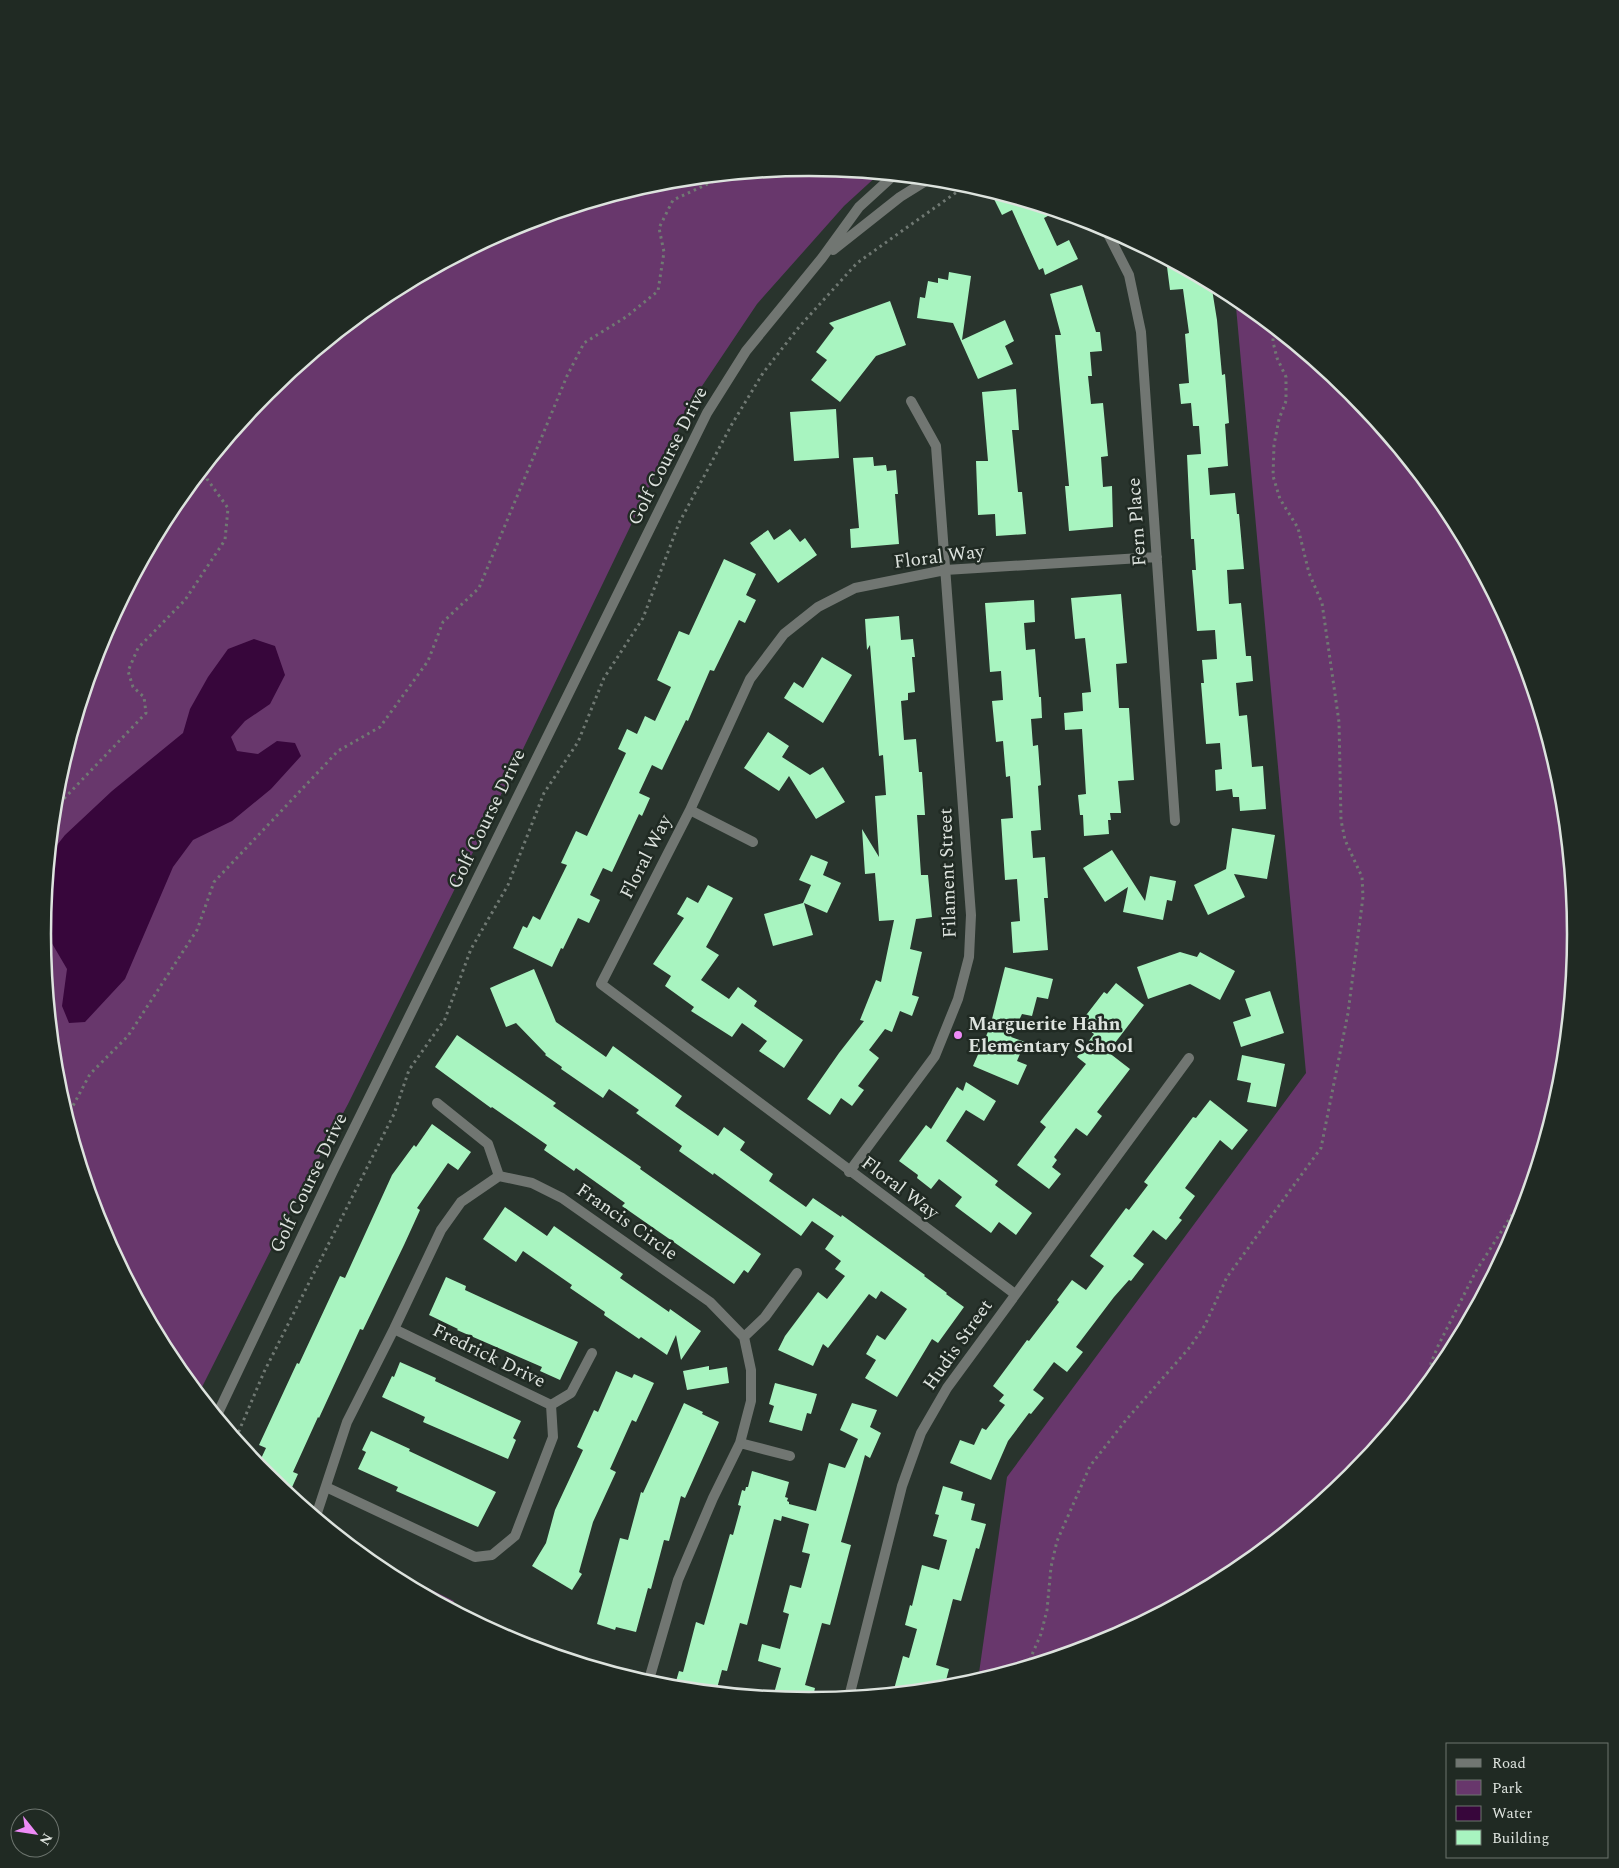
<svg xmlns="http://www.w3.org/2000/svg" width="1619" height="1868" font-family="Spectral,serif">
	<rect width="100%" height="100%" fill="#29342d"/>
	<path fill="#68376c" d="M810,167L879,174L844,206L757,304L696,395L657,471L484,830L348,1104L290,1212L199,1393L172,1360L101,1227L57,1083L43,934L57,784L101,640L172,508L267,391L384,296L516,225L660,182Z
		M1235,296L1352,392L1447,508L1518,641L1562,785L1576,934L1562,1084L1518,1228L1447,1360L1352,1477L1235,1572L1103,1643L978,1680L1007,1477L1306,1073Z
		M397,1573L454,1601L450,1607L395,1578Z"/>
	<path fill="#37063b" d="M254,639L275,646L285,675L270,704L245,721L231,737L237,751L258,754L277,741L295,743L301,756L271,789L232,821L193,840L173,867L125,979L85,1022L69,1023L62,1006L67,969L43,928L50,854L65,835L112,791L183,733L190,709L208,677L228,649Z"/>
	<path fill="#a8f4c0" d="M990,191L1057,211L1044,218L1057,246L1069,240L1078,259L1045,275L1043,268L1039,270L1012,210L1002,215Z
		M1166,259L1211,283L1217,320L1222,375L1225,374L1229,423L1225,424L1228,466L1208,468L1210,495L1235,493L1237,514H1239L1244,569L1227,570L1229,604L1241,603L1246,656H1251L1253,681L1236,683L1239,716L1247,715L1252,767L1263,766L1266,809L1240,811L1239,797H1233L1232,789L1216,791L1215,770L1222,769L1220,743L1206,744L1201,683H1204L1202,660L1217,659L1215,630L1197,631L1192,570H1196L1194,539H1191L1187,455L1201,454L1199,426H1193L1191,403L1181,404L1179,384L1189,383L1185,334L1189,333L1183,289L1170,290Z
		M949,272L971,276L962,340L1005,320L1014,341L1005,346L1013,364L978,379L953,323L917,318L920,297L925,298L928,281L938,283V278L948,280Z
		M1082,285L1096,332H1100L1102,351L1090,352L1092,376H1088L1091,404L1103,403L1108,456L1101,457L1103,487L1112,486L1113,527L1069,531L1065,486H1069L1055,335H1061L1050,294Z
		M890,301L906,345L876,356L840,402L811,380L827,360L816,352L834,328L829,323Z
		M1016,389L1019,430H1012L1018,492H1022L1026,534L996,536L995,514L978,515L976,461H988L982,392Z
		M836,409L839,458L794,461L790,412Z
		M873,457L874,466L886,465L887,471L896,470L898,494H895L899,544L851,548L850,529L859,528L853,458Z
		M790,529L800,542L805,538L817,555L778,583L750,543L768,530L774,540Z
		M724,559L756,574L746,595L756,600L745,623L739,620L714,671L710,670L688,721L686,720L662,770L652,765L639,793L650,798L642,816L639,814L612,872L603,868L590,895L600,900L589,923L578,918L563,949L561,948L552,967L513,948L523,926L527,928L533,916L540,920L567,865L561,863L576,831L587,836L626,753L618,749L627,729L637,734L645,716L655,721L671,687L657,680L679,631L689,635Z
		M1121,594L1127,663L1116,664L1119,708H1129L1134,780L1118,781L1121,813H1110L1111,820H1108L1109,834L1084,836L1083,815H1080L1078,795L1086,794L1082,729L1065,730L1064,713L1083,711L1082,693L1091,692L1085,638L1075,639L1071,598Z
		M1034,600L1035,622L1024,623L1026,650L1035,649L1039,697H1041L1042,718L1031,719L1033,746L1038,745L1041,785L1038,786L1041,830L1031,831L1033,858L1045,857L1048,898H1044L1048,950L1013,953L1011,922L1020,921L1017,879L1005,880L1001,819L1013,818L1010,776L1006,777L1003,741L996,742L992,701L1003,700L1001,671L990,672L985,603Z
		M899,616L901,640L913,639L915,657H912L915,692L908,693V700L901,701L904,740L916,739L919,772H922L925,815H917L921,875H928L932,917L916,919L910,949L922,952L912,995L919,997L912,1016L900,1011L892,1032L885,1029L869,1050L879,1058L858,1086L864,1090L852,1106L841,1098L830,1115L807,1099L839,1053L864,1021L860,1020L876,980L881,982L894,920L879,921L875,873L865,874L862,829L879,857L875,796L886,795L883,755L879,756L870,645L867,650L865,619Z
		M822,657L852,675L823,723L784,698L794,682L803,688Z
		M768,732L789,746L782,757L810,775L823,767L845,802L816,819L789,776L779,791L744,768Z
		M1232,828L1275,835L1267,879L1234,874L1245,897L1208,915L1194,885L1226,869Z
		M1112,850L1145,901L1150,876L1176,881L1172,901L1167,900L1163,920L1123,912L1128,887L1105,902L1083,868Z
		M811,855L828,862L823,875L841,883L827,913L804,903L813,935L773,946L764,914L803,903L811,885L799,880Z
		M708,885L733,898L706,947L719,955L701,980L729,999L738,987L757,1001L754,1006L803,1040L784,1068L759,1051L767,1041L742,1023L732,1037L691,1011L694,1007L665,986L671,976L653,964L684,918L677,914L687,897L698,903Z
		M1180,952L1197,957L1200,952L1235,971L1220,1000L1190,984L1148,999L1137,967Z
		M1005,967L1053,979L1048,999L1037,997L1032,1016L1022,1014L1011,1037L1025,1042L1017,1061L1027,1065L1018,1085L973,1066L990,1027Z
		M534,969L556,1022L606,1057L613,1046L682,1096L675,1106L718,1136L724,1127L745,1142L740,1150L773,1174L769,1181L806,1207L813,1198L841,1217L842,1215L925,1275L924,1276L947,1293L946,1294L964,1307L938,1343L932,1339L897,1397L865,1378L876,1360L866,1354L877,1335L885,1340L907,1309L881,1291L876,1299L869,1294L828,1348L823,1344L813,1366L778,1350L785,1336L818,1292L827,1299L845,1276L835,1269L841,1261L825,1249L834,1236L812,1221L801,1236L714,1173L713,1175L679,1151L682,1146L636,1113L639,1110L609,1089L603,1098L561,1069L562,1067L545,1055L546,1054L516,1023L506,1027L490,988Z
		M1116,983L1144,1005L1108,1052L1130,1069L1097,1112L1102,1116L1087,1136L1076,1128L1054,1157L1057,1160L1052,1167L1061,1174L1049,1189L1017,1165L1046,1127L1040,1122L1086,1064L1077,1057L1094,1034L1080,1023L1104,992L1107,994Z
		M1270,991L1284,1033L1241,1047L1233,1022L1251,1016L1245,999Z
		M457,1035L556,1103L553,1106L641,1167L640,1169L761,1254L748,1273L744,1270L734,1284L622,1206L625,1203L576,1168L574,1171L544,1150L547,1145L492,1107L491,1108L435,1067Z
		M1242,1055L1285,1064L1276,1107L1247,1102L1251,1083L1237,1080Z
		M966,1082L996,1101L984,1121L966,1110L946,1141L998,1181L995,1185L1032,1213L1016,1235L999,1222L991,1233L955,1206L962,1197L939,1179L931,1189L917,1178L918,1175L899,1161L926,1125L931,1129L957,1087L963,1091Z
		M1210,1100L1248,1130L1232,1150L1220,1140L1185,1188L1195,1196L1179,1218L1182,1220L1166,1240L1153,1230L1133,1256L1144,1264L1131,1281L1129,1280L1114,1297L1076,1347L1083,1352L1067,1372L1054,1362L1033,1390L1044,1398L1031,1414L1029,1413L1008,1441L991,1480L950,1463L960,1440L974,1445L982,1428L986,1430L1005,1405L999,1401L1004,1395L993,1386L1027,1340L1029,1341L1059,1302L1057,1300L1072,1280L1086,1290L1104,1266L1090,1256L1126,1208L1129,1210L1148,1185L1144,1182L1193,1117L1196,1118Z
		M432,1124L471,1152L458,1170L448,1163L417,1208L420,1210L404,1245L363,1330L360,1329L319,1418L318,1417L293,1472L298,1474L289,1494L267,1476L258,1465L266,1448L259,1445L297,1363L299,1364L340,1276L345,1278L392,1175L414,1145L416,1147Z
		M505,1207L547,1236L554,1226L623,1274L620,1278L669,1312L670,1309L701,1331L681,1360L676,1335L667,1355L641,1337L639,1339L604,1315L605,1312L570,1288L572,1285L523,1251L516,1262L483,1239Z
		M446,1277L466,1286L465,1290L578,1342L560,1380L540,1371L542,1367L457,1330L458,1329L429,1315Z
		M400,1362L436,1378L435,1381L521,1421L513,1438L516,1440L508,1459L423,1422L425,1417L382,1397L392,1376L394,1377Z
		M709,1366V1370L727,1367L729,1383L687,1390L683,1371Z
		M616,1371L632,1378L634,1374L654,1383L636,1422L632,1420L610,1469L616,1472L593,1522L579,1572L582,1574L572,1590L532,1566L546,1543L555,1510L583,1450L577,1447L594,1410L598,1412Z
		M775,1383L817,1394L811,1414L807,1413L802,1431L769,1422L774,1406L769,1404Z
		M684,1403L703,1412L702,1414L719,1422L685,1498L681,1496L669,1541L664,1540L651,1589L648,1588L636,1632L616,1627L615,1630L597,1624L620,1538L628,1540L641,1492L643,1493Z
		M852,1403L877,1410L870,1427L881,1433L870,1458L865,1455L841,1542L851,1545L830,1625L822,1623L805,1685L815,1688L812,1701L773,1697L781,1668L758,1661L762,1644L780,1649L789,1614L783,1612L790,1585L801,1588L810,1554L802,1552L809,1524L782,1516L781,1521L774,1519L747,1625L740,1623L727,1671L722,1670L716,1692L674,1688L679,1671L683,1672L696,1622L704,1625L730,1534L733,1535L741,1506L738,1505L742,1490L745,1491L746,1487H748L752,1471L789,1482L785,1497L788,1498L787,1501L789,1502V1504L816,1511L829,1463L845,1468L858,1439L840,1430Z
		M371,1431L410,1449L409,1451L496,1492L478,1527L396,1491L398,1487L358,1469L366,1452L362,1450Z
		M943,1486L963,1492L961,1500L975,1504L971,1520L986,1524L979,1549L976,1548L961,1601L953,1599L936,1665L949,1669L944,1688L893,1693L903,1656L909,1658L917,1629L905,1625L910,1605L912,1606L922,1565L939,1570L947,1540L933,1536L939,1515L935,1514Z"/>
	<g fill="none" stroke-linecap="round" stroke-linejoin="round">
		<path stroke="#707973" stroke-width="3" stroke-dasharray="2.5 4" stroke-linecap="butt" d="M55,808L146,713L144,697L133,687L128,671L138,648L185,600L225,540L228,508L207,479L204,468
			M67,1117L90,1074L128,1036L197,930L214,882L338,751L380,727L428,661L443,622L479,588L567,376L584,343L626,317L658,291L664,252L659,228L673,200L727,175
			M1433,1378L1431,1363L1438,1346L1476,1271L1517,1207L1536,1159L1541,1152
			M236,1438L264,1372L394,1114L409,1070L445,1019L471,949L508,885L544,793L578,742L604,678L643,618L679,523L732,424L763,373L799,327L857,263L968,184
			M1027,1666L1041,1634L1047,1610L1051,1567L1057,1541L1090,1466L1126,1420L1190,1347L1205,1325L1227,1277L1321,1148L1348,1013L1363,897L1362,877L1345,840L1341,820L1339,722L1322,603L1309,573L1298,528L1280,499L1273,476L1274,445L1279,419L1286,401V377L1277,358L1273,342V327"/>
		<path stroke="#717672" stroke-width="10" d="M1104,226L1129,275L1141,332L1175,821
			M690,810L753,842
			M437,1103L488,1144L499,1176
			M849,1172L935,1056L958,999L969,957L971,915L936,446L911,401
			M1015,1294L601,984L690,810L750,679L784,634L818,607L855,588L945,570L1157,557
			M394,1329L551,1405
			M744,1337L765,1317L797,1273
			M551,1405L571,1393L592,1353
			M740,1443L790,1456
			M326,1487L475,1557L492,1555L515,1536L553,1437L551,1405
			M316,1516L347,1422L394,1329L441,1230L461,1202L499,1176L532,1183L562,1198L710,1302L744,1337L751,1370V1401L740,1443L713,1498L678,1580L648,1683
			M849,1697L902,1486L921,1433L947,1388L1189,1058"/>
		<path stroke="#717672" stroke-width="10" d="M833,250L900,197L929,179
			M217,1415L333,1171L707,413L746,351L822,258L859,207L894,175"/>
	</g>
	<circle fill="#ee8bf7" stroke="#202a23" stroke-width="2" cx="958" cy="1035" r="5"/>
	<g text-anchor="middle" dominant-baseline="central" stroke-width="5" stroke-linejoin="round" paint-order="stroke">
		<g font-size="19" fill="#dde3de" stroke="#202a23">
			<text transform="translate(668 456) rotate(-63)">Golf Course Drive</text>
			<text transform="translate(1137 522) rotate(-94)">Fern Place</text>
			<text transform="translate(939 557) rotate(-7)">Floral Way</text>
			<text transform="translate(487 819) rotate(-64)">Golf Course Drive</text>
			<text transform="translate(646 857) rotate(-63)">Floral Way</text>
			<text transform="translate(948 873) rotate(-92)">Filament Street</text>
			<text transform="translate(309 1183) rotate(-64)">Golf Course Drive</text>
			<text transform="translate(900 1188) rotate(37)">Floral Way</text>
			<text transform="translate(627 1222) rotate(35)">Francis Circle</text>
			<text transform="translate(958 1345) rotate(-55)">Hudis Street</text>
			<text transform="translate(489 1356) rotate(26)">Fredrick Drive</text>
		</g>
		<g font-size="19" font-weight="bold" fill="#dde3de" stroke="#202a23" text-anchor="start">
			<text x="968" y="1024">Marguerite Hahn<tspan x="968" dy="22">Elementary School</tspan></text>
		</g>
	</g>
	<path d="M0 0H1619V1868H0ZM51 934a758 758 0 1 1 1516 0a758 758 0 1 1-1516 0Z" fill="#202a23" fill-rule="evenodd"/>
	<path fill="none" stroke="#dde3de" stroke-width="2.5" d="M51 934a758 758 0 1 1 1516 0a758 758 0 1 1-1516 0Z"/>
	<rect x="1446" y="1743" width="162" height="115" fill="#202a23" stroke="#6c746e"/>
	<rect x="1456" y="1759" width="25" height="8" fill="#717672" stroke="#6c746e"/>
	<text x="1492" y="1768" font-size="15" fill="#dde3de">Road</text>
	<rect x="1456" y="1780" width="25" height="15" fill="#68376c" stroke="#6c746e"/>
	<text x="1492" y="1793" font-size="15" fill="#dde3de">Park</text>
	<rect x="1456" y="1806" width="25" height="15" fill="#37063b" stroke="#6c746e"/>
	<text x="1492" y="1818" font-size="15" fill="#dde3de">Water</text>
	<rect x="1456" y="1830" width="25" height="15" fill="#a8f4c0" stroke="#6c746e"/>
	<text x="1492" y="1843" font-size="15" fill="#dde3de">Building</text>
	<g transform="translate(35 1833) rotate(120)"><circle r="24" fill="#202a23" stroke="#6c746e"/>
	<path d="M0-4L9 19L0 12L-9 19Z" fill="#ee8bf7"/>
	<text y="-8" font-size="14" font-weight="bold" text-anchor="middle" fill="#dde3de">N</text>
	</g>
</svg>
